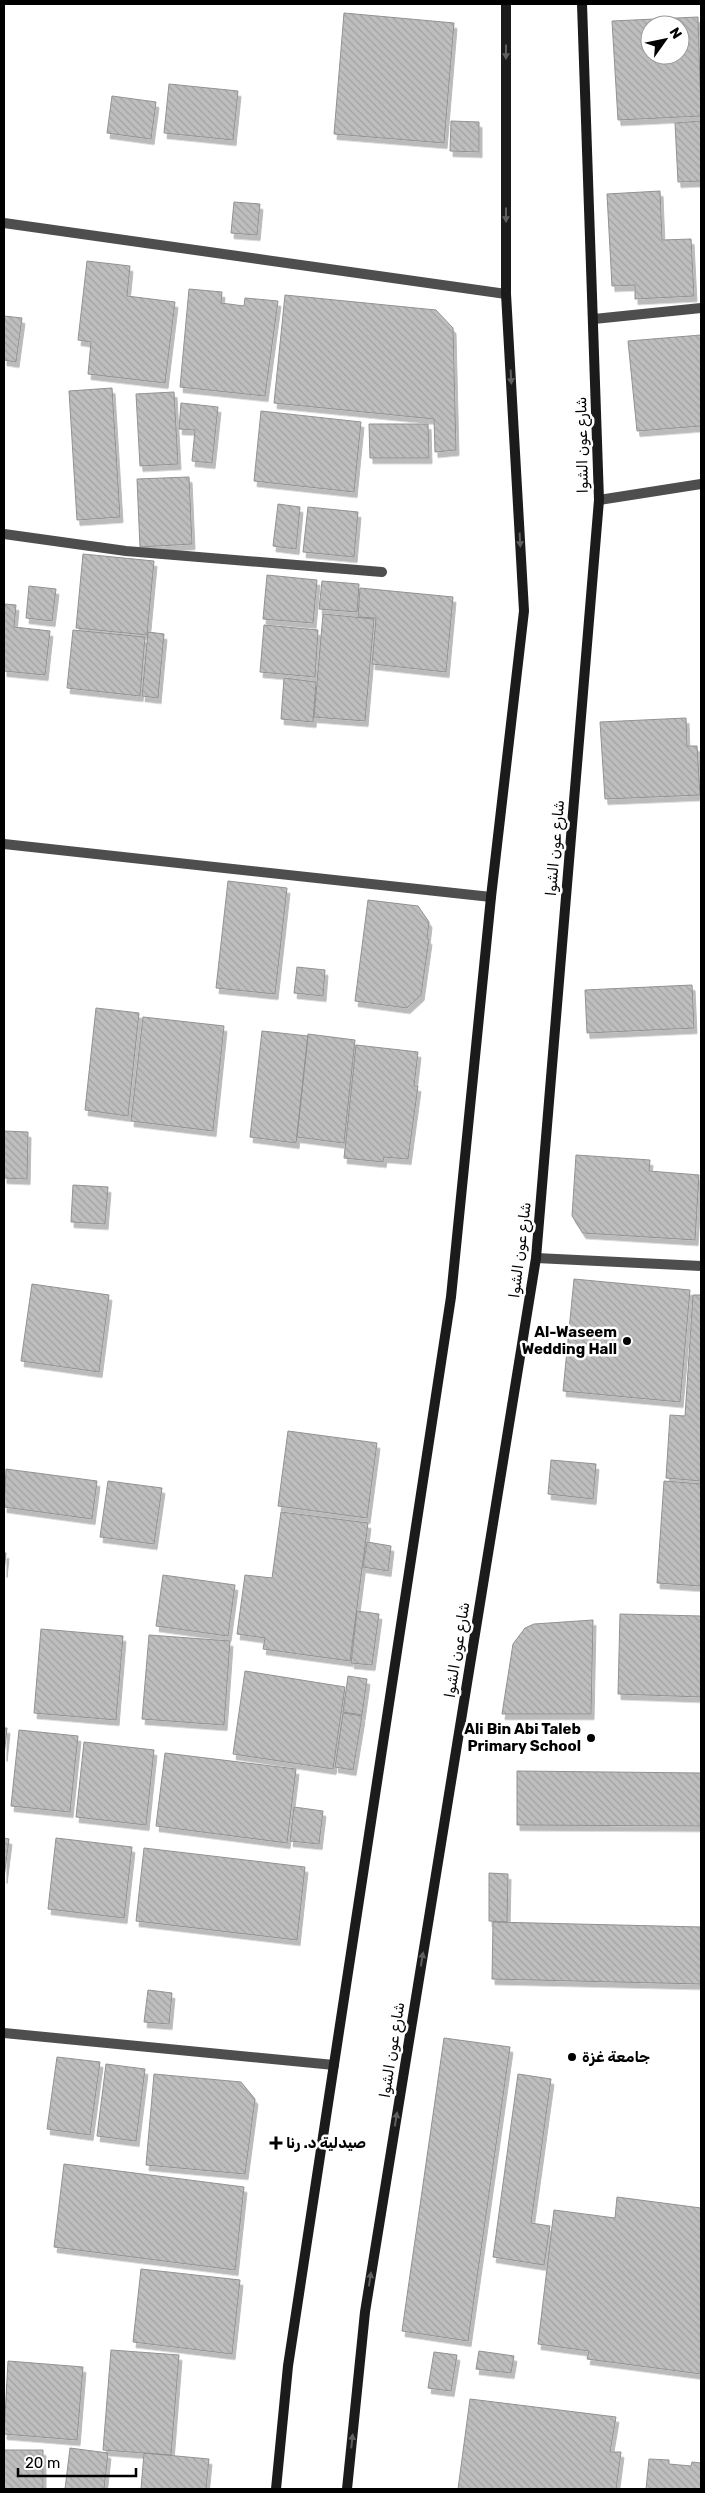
<svg xmlns="http://www.w3.org/2000/svg" width="705" height="2493" font-family="Rubik,Vazirmatn,sans-serif">
	<defs>
		<pattern id="building-back-hatch" width="6" height="6" patternUnits="userSpaceOnUse" patternTransform="scale(1.25)"><rect width="6" height="6" fill="#bebebe"/><path d="M-1 5l2 2M0 0l6 6M5-1l2 2" fill="none" stroke="#a2a2a2"/></pattern>
		<filter id="shadow"><feDropShadow dx="3" dy="5.5" stdDeviation="0" flood-color="#0004"/></filter>
	</defs>
	<rect width="100%" height="100%" fill="#fff"/>
	<path fill="url(#building-back-hatch)" stroke="#929292" fill-rule="evenodd" filter="url(#shadow)" d="M344,13L454,23L444,143L334,134Z
		M698,17L701,116L618,120L612,21ZM650,25H680V55H650Z
		M169,84L238,91L233,140L164,133Z
		M112,96L156,102L151,139L107,133Z
		M451,121L479,122V152L450,151Z
		M701,121V181L678,182L675,123Z
		M660,191L662,240L691,239L694,296L635,299V285L612,286L607,194Z
		M234,202L260,204L257,235L231,233Z
		M87,261L130,266L127,296L175,302L165,383L88,374L91,342L78,340Z
		M189,289L222,292L221,303L244,306L245,298L278,301L265,396L180,387Z
		M285,295L436,310L453,328L456,450L435,452L434,419L274,403Z
		M4,316L22,318L16,362L4,360Z
		M701,335V426L637,431L628,341Z
		M112,388L120,517L77,520L69,391Z
		M174,392L178,464L140,466L136,394Z
		M181,403L218,407L212,463L192,461L195,430L179,429Z
		M261,411L361,422L354,492L254,481Z
		M369,424H428L429,458H370Z
		M189,477L192,544L140,547L137,479Z
		M278,504L300,507L296,549L273,546Z
		M308,507L358,512L354,557L303,552Z
		M83,554L154,561L147,635L76,628Z
		M267,575L317,580L313,623L263,619Z
		M322,581L359,584L357,612L319,609Z
		M29,586L56,589L52,621L26,618Z
		M360,588L453,597L446,672L372,664L376,618L358,617Z
		M4,604L16,605L14,627L50,631L45,675L4,671Z
		M323,614L374,619L365,721L314,717Z
		M264,625L318,630L315,677L260,672Z
		M73,630L145,637L140,696L67,688Z
		M148,632L164,634L158,698L142,696Z
		M284,678L316,682L313,722L281,719Z
		M686,718L687,746H697L700,795L605,799L600,722Z
		M228,881L287,888L275,994L216,988Z
		M368,900L418,906L429,922L427,939H429L421,995L407,1008L355,1001Z
		M297,967L325,970L323,996L294,993Z
		M692,985L694,1028L587,1033L585,990Z
		M96,1008L139,1013L128,1116L85,1110Z
		M143,1017L224,1026L213,1131L131,1121Z
		M262,1031L308,1036L296,1143L250,1137Z
		M308,1034L355,1040L344,1143L297,1137Z
		M356,1045L418,1052L414,1086H418L408,1159L384,1157L383,1162L344,1158Z
		M4,1131L28,1132L27,1179L4,1178Z
		M576,1155L650,1160L649,1171L699,1175L695,1240L583,1233L572,1216Z
		M73,1185L108,1187L105,1224L71,1222Z
		M574,1279L690,1290L680,1402L563,1391Z
		M32,1284L109,1295L99,1372L21,1361Z
		M693,1295H701V1481L666,1478L670,1415L685,1416Z
		M288,1431L377,1443L367,1518L278,1506Z
		M551,1460L596,1464L593,1499L548,1494Z
		M6,1469L97,1481L92,1519L4,1507Z
		M108,1481L162,1488L154,1544L100,1537Z
		M664,1481L701,1484V1586L657,1583Z
		M281,1512L368,1523L350,1661L263,1649L265,1638L237,1634L245,1575L272,1578Z
		M367,1542L391,1546L388,1571L363,1567Z
		M4,1553H6L4,1572Z
		M163,1575L235,1585L228,1636L156,1626Z
		M357,1611L379,1614L372,1665L351,1663Z
		M620,1614L701,1616V1697L618,1694Z
		M593,1620L591,1714H502L513,1644L525,1628L534,1624Z
		M41,1629L123,1636L116,1720L34,1713Z
		M149,1635L230,1641L224,1725L142,1719Z
		M245,1671L345,1687L333,1769L233,1754Z
		M348,1676L367,1679L362,1715L343,1712Z
		M343,1713L362,1716L353,1770L335,1767Z
		M4,1728H7L4,1756Z
		M19,1730L78,1736L70,1812L11,1806Z
		M84,1742L154,1750L146,1825L76,1817Z
		M165,1753L296,1769L287,1843L156,1826Z
		M517,1771L701,1773V1826L517,1825Z
		M294,1807L323,1811L319,1844L290,1841Z
		M4,1838L9,1839L4,1878Z
		M56,1838L132,1847L124,1918L48,1909Z
		M144,1848L305,1867L297,1940L136,1921Z
		M489,1873L508,1874L507,1922L489,1921Z
		M493,1922L701,1927V1984L492,1979Z
		M148,1990L172,1993L169,2024L144,2022Z
		M444,2038L510,2047L468,2341L402,2331Z
		M57,2057L100,2062L90,2135L47,2129Z
		M106,2064L145,2069L136,2141L97,2136Z
		M154,2074L241,2082L255,2099L245,2174L146,2165Z
		M518,2074L551,2079L531,2223L550,2226L544,2265L493,2257Z
		M64,2164L244,2187L235,2270L54,2247Z
		M617,2197L701,2208V2374L587,2359L589,2351L538,2344L554,2210L615,2218Z
		M141,2269L240,2280L232,2354L133,2342Z
		M111,2350L179,2355L171,2455L103,2450Z
		M479,2351L514,2356L511,2373L476,2369Z
		M434,2352L457,2355L451,2391L428,2388Z
		M8,2361L83,2367L77,2440L4,2434Z
		M470,2399L616,2417L610,2452H621L616,2489H458Z
		M70,2448L108,2453L104,2489H65Z
		M4,2450H43V2489H4Z
		M144,2453L209,2459L206,2489H141Z
		M649,2459L669,2460V2464L691,2466L692,2462L701,2463V2489H646Z"/>
	<g fill="none" stroke-linecap="round" stroke-linejoin="round">
		<path stroke="#4e4e4e" stroke-width="10" d="M594,319L701,308"/>
		<path stroke="#4e4e4e" stroke-width="10" d="M4,223L506,294
			M599,500L701,484
			M4,534L126,551L382,572
			M4,844L491,897
			M536,1258L701,1266
			M4,2033L334,2065"/>
		<path stroke="#1b1b1b" stroke-width="10" d="M276,2489L288,2366L451,1297L491,897L524,611L506,294V4
			M347,2489L365,2312L536,1258L599,500L582,4"/>
	</g>
	<defs><path id="oneway-solid" d="M-6-.8H1V-3.2L6.5 0L1 3.2V.8H-6Z" transform="scale(1.25)"/></defs>
	<g fill="#5f5f5f">
		<use href="#oneway-solid" transform="translate(506 52) rotate(90)"/>
		<use href="#oneway-solid" transform="translate(506 215) rotate(90)"/>
		<use href="#oneway-solid" transform="translate(511 377) rotate(87)"/>
		<use href="#oneway-solid" transform="translate(520 540) rotate(87)"/>
		<use href="#oneway-solid" transform="translate(422 1959) rotate(-81)"/>
		<use href="#oneway-solid" transform="translate(396 2119) rotate(-81)"/>
		<use href="#oneway-solid" transform="translate(370 2279) rotate(-81)"/>
		<use href="#oneway-solid" transform="translate(352 2441) rotate(-84)"/>
	</g>
	<g fill="#000" stroke="#fff" stroke-width="2">
		<circle cx="627" cy="1341" r="5"/>
		<circle cx="591" cy="1738" r="5"/>
		<circle cx="572" cy="2057" r="5"/>
		<path d="M273.5 2135.5h5v5h5v5h-5v5h-5v-5h-5v-5h5z"/>
	</g>
	<g text-anchor="middle" dominant-baseline="central" stroke-width="5" stroke-linejoin="round" paint-order="stroke">
		<g font-size="15" fill="#000" stroke="#fff">
			<text transform="translate(582 445) rotate(-91)">شارع عون الشوا</text>
			<text transform="translate(555 848) rotate(-85)">شارع عون الشوا</text>
			<text transform="translate(520 1250) rotate(-83)">شارع عون الشوا</text>
			<text transform="translate(457 1650) rotate(-81)">شارع عون الشوا</text>
			<text transform="translate(392 2050) rotate(-81)">شارع عون الشوا</text>
		</g>
		<g font-size="15" font-weight="bold" fill="#000" stroke="#fff" text-anchor="end">
			<text x="617" y="1332">Al-Waseem<tspan x="617" dy="17">Wedding Hall</tspan></text>
			<text x="581" y="1729">Ali Bin Abi Taleb<tspan x="581" dy="17">Primary School</tspan></text>
			<text x="582" y="2057" text-anchor="start">جامعة غزة</text>
			<text x="286" y="2143" text-anchor="start">صيدلية د. رنا</text>
		</g>
	</g>
	<rect width="705" height="2493" fill="none" stroke="#000000" stroke-width="10"/>
	<g transform="translate(665 40) rotate(57)"><circle r="24" fill="#ffffff" stroke="#999999"/>
	<path d="M0-4L9 19L0 12L-9 19Z" fill="#000000"/>
	<text y="-8" font-size="14" font-weight="bold" text-anchor="middle" fill="#000000">N</text>
	</g>
	<path d="M18 2468v8h118v-8" fill="none" stroke="#000000" stroke-width="2.5"/>
	<text x="25" y="2468" font-size="15" fill="#000000" stroke="#ffffff" stroke-width="4" paint-order="stroke">20 m</text>
</svg>
